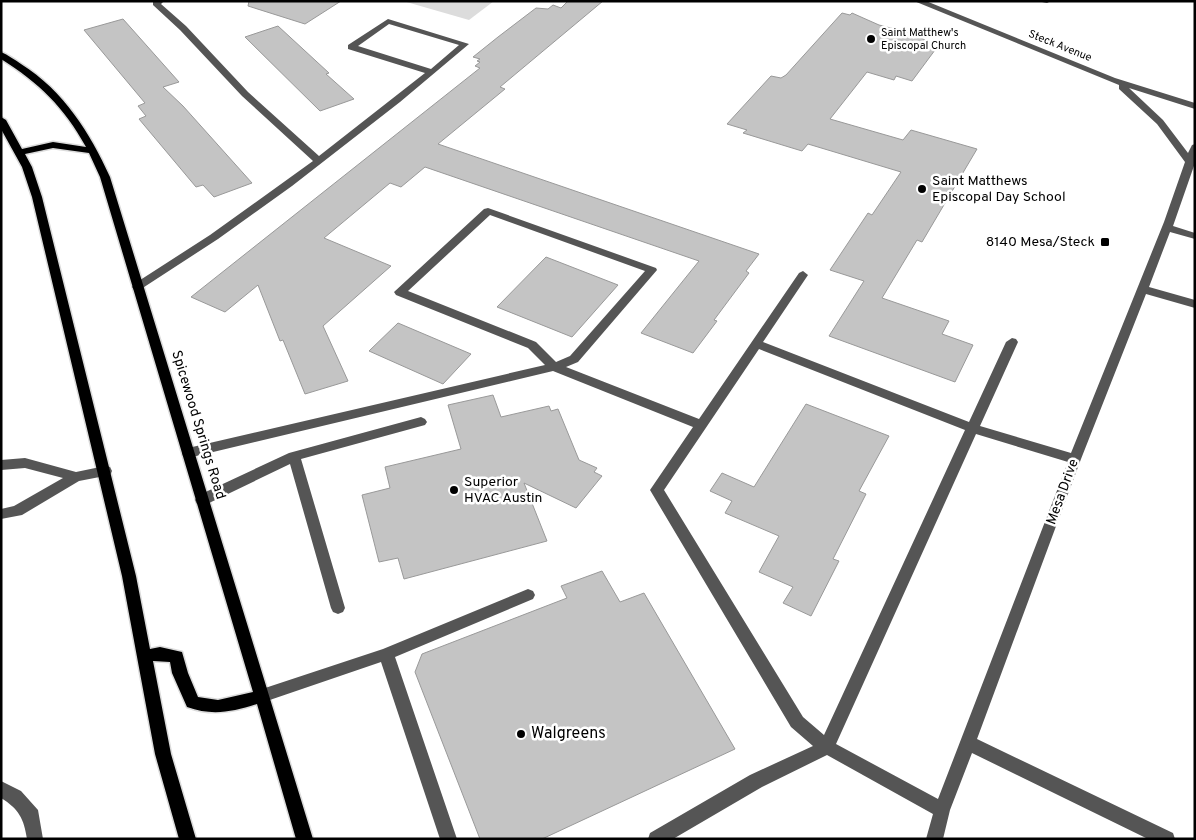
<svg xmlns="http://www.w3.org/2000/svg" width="1196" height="840" font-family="Overpass,sans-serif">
	<rect width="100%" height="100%" fill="#fff"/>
	<path fill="#dcdcdc" d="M403,1H494L469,20Z"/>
	<path fill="#c4c4c4" stroke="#999" d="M249,1H341L305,24L248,6Z
		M568,1H603L500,87L505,89L438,144L759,254L746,271L749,273L714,320L717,321L693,353L641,333L699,261L425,167L401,187L390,183L324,238L391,266L323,326L348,381L305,394L283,340L280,341L258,285L225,312L191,297L480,68L475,66L480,62L477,61L480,59L473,57L498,37L536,8L548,9L553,5L561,8Z
		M842,13L850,15L852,13L879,25L910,33L938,46L912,81L896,76L894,80L867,72L830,119L903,140L911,130L977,149L922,242L917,240L882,298L949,321L942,334L973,345L955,382L829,336L864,281L830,270L868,213L872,215L901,172L808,144L802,151L743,133L747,130L727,124L771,76L781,78L786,75Z
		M123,19L179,82L163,87L183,106L252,183L214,197L203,185L196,187L139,119L146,116L138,106L145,103L84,30Z
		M278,26L329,73L326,74L354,99L320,111L245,37Z
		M546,257L618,285L572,337L497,307Z
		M398,323L471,354L443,384L369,351Z
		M493,395L501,417L549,406L551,411L558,409L579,460L597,468L594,472L602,476L576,508L524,483L547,541L404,579L398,558L379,562L362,495L390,488L385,467L461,449L448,405Z
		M806,404L889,436L859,491L866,494L833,559L839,561L811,616L783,603L793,587L759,572L779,536L725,513L732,501L710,491L722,473L754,487Z
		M602,571L620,602L644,593L735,749L542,839H480L415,672L422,654L567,598L561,586Z"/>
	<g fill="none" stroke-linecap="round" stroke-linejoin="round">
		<defs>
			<path id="major" d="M1,52C8,55 15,60 21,64C64,91 90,133 110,177L313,839H296L257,704C232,712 212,716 187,707L172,673L170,662L153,661L171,754L196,839H179L155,754L122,576L32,197L22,167L1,129V117L6,120L22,149L53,142L86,147C64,107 39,83 1,59ZM53,148L89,153L100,177L253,692L218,700L198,697L188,673L182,652L160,647L150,649L136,576L42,197L32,167L25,154Z"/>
		</defs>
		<use href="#major" stroke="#dbdbdb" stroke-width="3"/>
		<path fill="#555" fill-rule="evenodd" d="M153,1H164L161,4L186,26L248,92L319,156L425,73L348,49V45L388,19L469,44L400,102L292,186L218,239L138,291L134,290L132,287L134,284L210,235L313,161L242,96L180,30L153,5ZM389,24L459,45L431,69L358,46Z
			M914,1H926L1115,78L1195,103V109L1129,88L1163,120L1188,153L1192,145L1195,144V163L1173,226L1195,233V239L1170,232L1149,287L1195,300V308L1146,294L1081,459L977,739L1173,833L1175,839H1148L972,753L950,810L943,839H926L933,814L827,755L762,787L673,839H648L650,833L750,775L813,746L791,727L650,490L693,427L553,371L188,458L183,456L182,453L183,450L188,448L545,365L528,348L396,295L394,292L484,209L488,208L656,268L657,270L578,362L566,367L699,419L799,273L803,271L808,275L763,342L969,422L1006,342L1012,338L1016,339L1018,342L980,426L1071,453L1164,222L1185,162L1157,124L1119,89V85ZM490,215L645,271L570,356L556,362L536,342L408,291ZM759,349L965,430L824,735L803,717L664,490ZM976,434L1068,462L938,799L836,744Z
			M1037,1H1051L1047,3Z
			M421,417L425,419L427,422L425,425L301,459L345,608L343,612L338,614L333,612L331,608L290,464L207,504L202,505L197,504L195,500L197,496L289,453Z
			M25,458L76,472L105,466L110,467L112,471L110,475L79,481L22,515L1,519V509L14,506L63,478L25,468L1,470V460Z
			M528,589L533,591L535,595L533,599L395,657L457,839H440L381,662L261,703L256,701L253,696L256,691L383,649Z
			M1,781L21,791L38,810L43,839H27C24,819 19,809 1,798Z"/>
		<use href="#major" fill="#000" fill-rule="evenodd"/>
	</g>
	<g fill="#000" stroke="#fff" stroke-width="2">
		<circle cx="871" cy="39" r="5"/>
		<circle cx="922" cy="189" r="5"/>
		<rect x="1100" y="237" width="10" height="10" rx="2.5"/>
		<circle cx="454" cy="490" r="5"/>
		<circle cx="521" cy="734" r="5"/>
	</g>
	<g text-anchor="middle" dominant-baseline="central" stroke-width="5" stroke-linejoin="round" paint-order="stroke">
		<g font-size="11" fill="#000" stroke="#fff" text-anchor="start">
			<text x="881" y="33">Saint Matthew's<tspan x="881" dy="13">Episcopal Church</tspan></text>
		</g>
		<g font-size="11" fill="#000" stroke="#fff">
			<text transform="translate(1060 46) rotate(22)">Steck Avenue</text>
		</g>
		<g font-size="14" fill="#000" stroke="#fff" text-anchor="start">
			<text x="932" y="181">Saint Matthews<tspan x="932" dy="16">Episcopal Day School</tspan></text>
			<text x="1095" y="242" text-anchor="end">8140 Mesa/Steck</text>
			<text x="464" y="482">Superior<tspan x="464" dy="16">HVAC Austin</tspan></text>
		</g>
		<g font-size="14" fill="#000" stroke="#fff">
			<text transform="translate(198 425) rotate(73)">Spicewood Springs Road</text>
			<text transform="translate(1063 492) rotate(-70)">Mesa Drive</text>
		</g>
		<g font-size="16" fill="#000" stroke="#fff" text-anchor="start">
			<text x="531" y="734">Walgreens</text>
		</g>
	</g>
	<rect width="1196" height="840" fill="none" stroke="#000000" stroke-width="5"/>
</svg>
